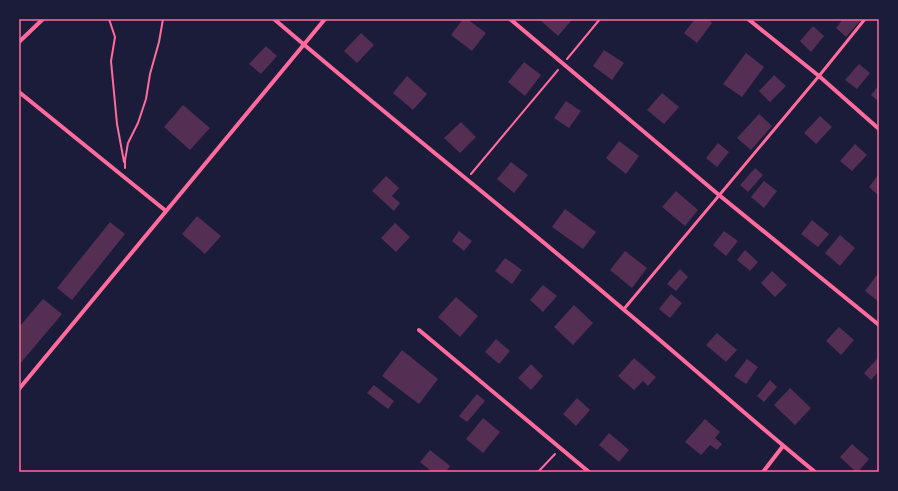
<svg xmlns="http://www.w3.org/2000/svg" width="898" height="491" font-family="Georgia,serif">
	<rect width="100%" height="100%" fill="#1b1b3a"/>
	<path fill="#542f53" d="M463,19H467L486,33L472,51L451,35Z
		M539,19H569L571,21L558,36Z
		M695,19H708L712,23L697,43L684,33Z
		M843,19H858L860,21L846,37L836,28Z
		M813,26L824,36L811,52L800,41Z
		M361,33L374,45L357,63L344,51Z
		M266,46L277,56L261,74L249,64Z
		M604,50L624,63L612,80L593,66Z
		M746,53L764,67L742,97L723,84Z
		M524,62L541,75L525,96L508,82Z
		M859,64L870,73L857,89L845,80Z
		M774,75L786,86L770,102L759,91Z
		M407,76L427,94L413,110L393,93Z
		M879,85V99L878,101L871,95Z
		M662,93L679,107L664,124L647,110Z
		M566,101L581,111L569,128L554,118Z
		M183,105L210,128L190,150L164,127Z
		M759,114L772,126L751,150L737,138Z
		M820,116L832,127L816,144L804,133Z
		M461,122L476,137L460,153L444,138Z
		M619,141L639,156L626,174L606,158Z
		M718,143L729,152L717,167L706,158Z
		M855,144L867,155L852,171L840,161Z
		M511,162L528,175L514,193L497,179Z
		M755,168L763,175L748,192L740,185Z
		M879,174V195H878L869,187Z
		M386,176L399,188L392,196L400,203L394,211L372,191Z
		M764,181L777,191L764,208L751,197Z
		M676,191L698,210L685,226L662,207Z
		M565,209L596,232L583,249L552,227Z
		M197,216L221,236L205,254L182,234Z
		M812,220L829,234L818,247L801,234Z
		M110,222L125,234L72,300L57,288Z
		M395,223L410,237L396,252L381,238Z
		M459,231L472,241L464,251L452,241Z
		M724,231L738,241L726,256L713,245Z
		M840,235L855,248L840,266L825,253Z
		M745,250L758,262L750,271L737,260Z
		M625,251L647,268L632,288L610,270Z
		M505,258L522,270L512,284L495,271Z
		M680,269L688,277L676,291L667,284Z
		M772,271L787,285L775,297L761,283Z
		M879,272V302L865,291Z
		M543,285L557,296L543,312L530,300Z
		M671,294L682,303L670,318L659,309Z
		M456,297L478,316L460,337L438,317Z
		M43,299L62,314L19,365V327Z
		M574,305L593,323L573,345L554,327Z
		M839,327L854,340L841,355L826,341Z
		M717,333L737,350L726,362L706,345Z
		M496,339L510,351L499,364L485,352Z
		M402,350L438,379L419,404L382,376Z
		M634,358L656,377L648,386L643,381L634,390L618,376Z
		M747,359L758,367L746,384L734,376Z
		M877,359L879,361V371L871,380L864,373Z
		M531,364L543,376L531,390L518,378Z
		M770,380L777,387L764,402L757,396Z
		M374,385L394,401L388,409L367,393Z
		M790,388L811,408L795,425L774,405Z
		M477,394L485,401L467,422L459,416Z
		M577,398L590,410L576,426L563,414Z
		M483,418L500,432L483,453L466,439Z
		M705,419L720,432L715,438L722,444L717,450L710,445L701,455L685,442Z
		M609,433L629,450L619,462L599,445Z
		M852,444L869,459L858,472H856L840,457Z
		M430,450L450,466L446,472H432L420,462Z"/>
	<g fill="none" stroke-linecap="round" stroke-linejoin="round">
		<path stroke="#ff6b9d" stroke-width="2" d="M109,19L115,37L111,61L117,124L124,162
			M567,59L600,19
			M125,168V160L128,143L138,123L146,99L150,74L159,42L163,19
			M471,174L558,70
			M538,472L555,454"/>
		<path stroke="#ff6b9d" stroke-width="3" d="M624,309L819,76L865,19"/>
		<path stroke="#ff6b9d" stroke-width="4" d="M274,19C389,118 508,211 623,309C688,363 750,419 815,472
			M510,19L719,195L879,325
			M748,19L819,76L879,129
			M19,42L43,19
			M19,92L166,211
			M419,330L589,472
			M19,389L325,19
			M763,472L783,446"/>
	</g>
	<rect width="898" height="491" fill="none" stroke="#1b1b3a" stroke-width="40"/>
	<rect x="20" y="20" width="858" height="451" fill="none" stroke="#ff6b9d" stroke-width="1.5"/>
</svg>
